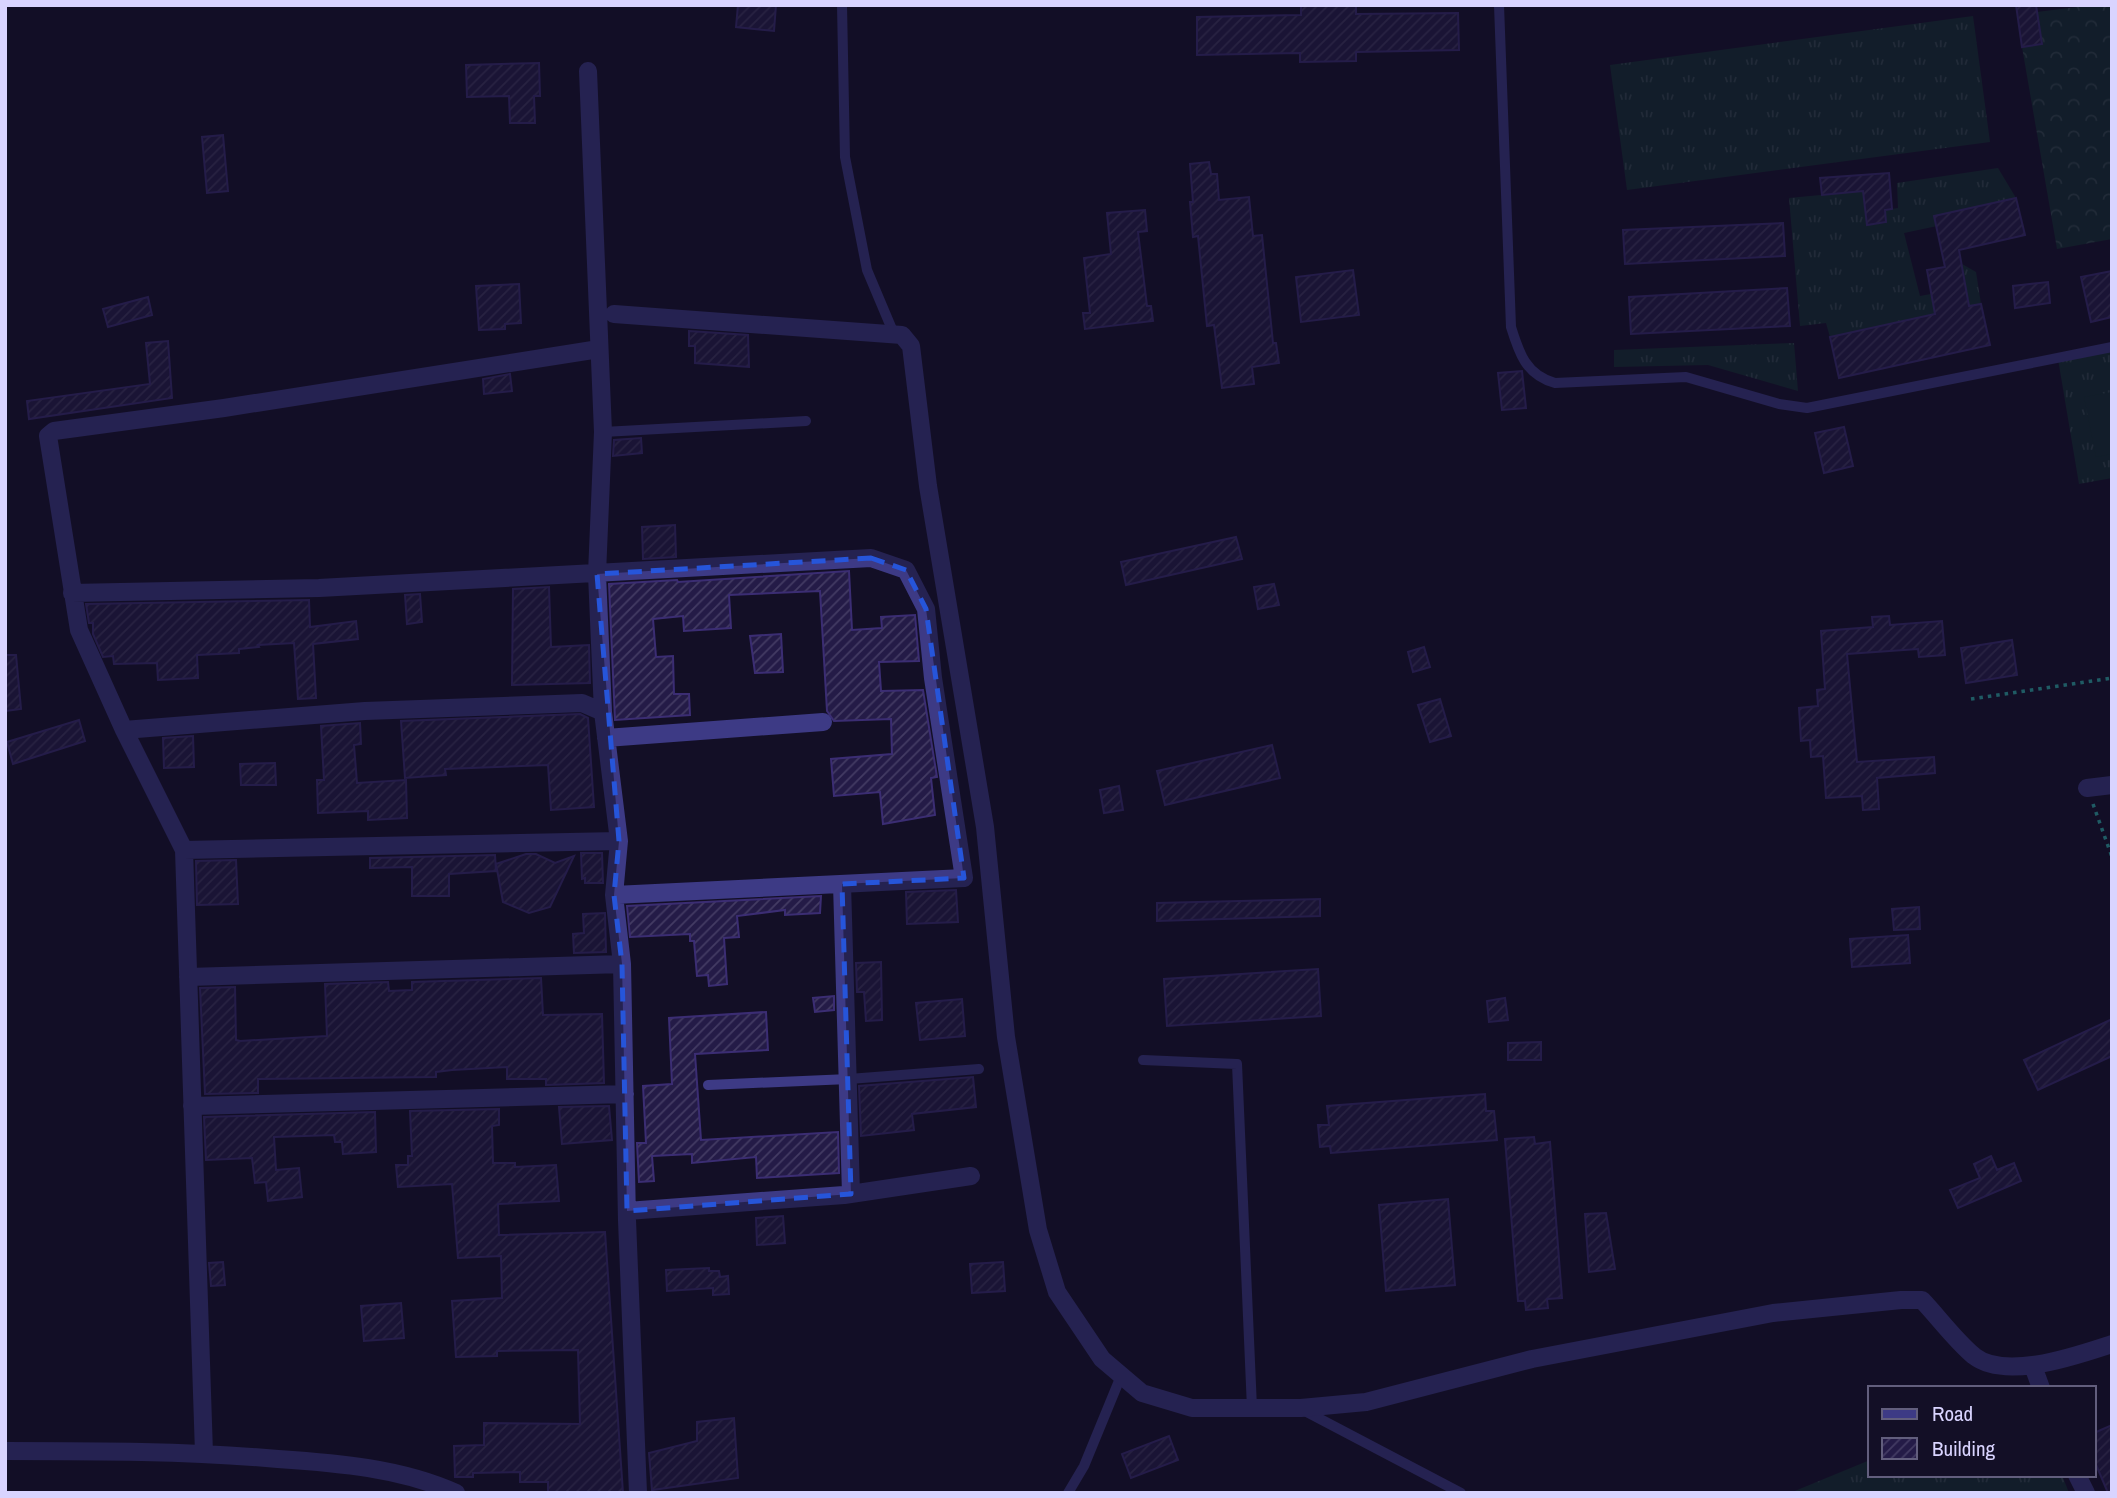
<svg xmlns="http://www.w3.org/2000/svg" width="2117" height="1498" font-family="'Archivo Narrow',sans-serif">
	<defs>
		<pattern id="grass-tufts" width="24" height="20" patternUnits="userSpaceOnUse" patternTransform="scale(1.75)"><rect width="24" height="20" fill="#12302f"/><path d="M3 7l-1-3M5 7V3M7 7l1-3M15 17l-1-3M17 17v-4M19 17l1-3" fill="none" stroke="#344d4e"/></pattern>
		<pattern id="forest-crowns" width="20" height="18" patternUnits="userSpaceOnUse" patternTransform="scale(1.75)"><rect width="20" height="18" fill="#12302f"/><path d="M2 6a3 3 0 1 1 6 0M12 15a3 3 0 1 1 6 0" fill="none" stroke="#344d4e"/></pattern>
		<pattern id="building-hatch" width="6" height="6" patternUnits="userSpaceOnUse" patternTransform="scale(1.75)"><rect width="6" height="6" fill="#241b47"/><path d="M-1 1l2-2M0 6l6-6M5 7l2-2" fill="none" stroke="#433b63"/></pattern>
	</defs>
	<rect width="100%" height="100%" fill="#130f26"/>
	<path fill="url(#grass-tufts)" d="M1973,16L1990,142L1627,190L1610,65Z
		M1998,168L2016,198L1935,216L1937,226L1904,233L1920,296L1931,294L1933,302L1967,296L1962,264L1976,272L1981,304L1830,337L1826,323L1800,326L1789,198L1863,191L1867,225L1886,223L1885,210L1898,208L1897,183Z
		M1794,343L1798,391L1708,365L1614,367V350Z
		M2112,347V478L2079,484L2058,359Z
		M1870,1460V1475H2062L2069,1493H1790Z"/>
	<path fill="url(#forest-crowns)" d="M2093,5H2112V239L2057,249L2022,47L2042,44L2037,12Z"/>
	<path fill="#12302f" d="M2112,392V454L2096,457L2084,397Z"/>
	<path fill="url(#building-hatch)" stroke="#3b2d73" stroke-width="2" d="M738,5H776L774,31L736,27Z
		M1301,5H1356V14L1458,13L1459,50L1356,52V61L1300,62V53L1197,55V17L1301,15Z
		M2016,5H2036L2042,44L2022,47Z
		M539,63L540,96H534L535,123H510L509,96L467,97L466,65Z
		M223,135L228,191L207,193L202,137Z
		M1209,162L1211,174H1217L1219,200L1249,197L1253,236L1262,235L1273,343H1276L1279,363L1252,367L1254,384L1222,388L1214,325L1207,326L1198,236L1193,237L1190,202H1193L1190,164Z
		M1889,173L1892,209L1885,210L1886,222L1867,225L1863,191L1822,195L1820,178Z
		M2016,198L2025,235L1959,250L1969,306L1981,304L1990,345L1839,378L1830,337L1935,314L1927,270L1945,267L1934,216Z
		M1145,210L1147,231L1138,232L1147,306H1151L1153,321L1085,329L1083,313H1090L1084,258L1111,254L1107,213Z
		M1783,223L1785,256L1625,264L1623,230Z
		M1353,270L1359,315L1301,322L1296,277Z
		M2112,271V317L2091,322L2081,277Z
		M2048,282L2050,303L2015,308L2013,286Z
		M519,284L521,323L505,324V329L479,330L476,286Z
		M1787,288L1790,326L1631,334L1629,297Z
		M148,297L152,315L108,327L103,309Z
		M689,331L748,335L749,367L695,363V346H689Z
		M168,341L172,398L29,419L27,401L150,384L146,343Z
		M1522,371L1526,408L1502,410L1498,373Z
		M510,374L512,391L484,394L483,379Z
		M1844,427L1853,466L1824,473L1815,433Z
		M641,438L642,453L613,456L614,440Z
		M675,525L676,557L643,559L642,527Z
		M1236,537L1242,559L1126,585L1121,562Z
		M849,571L852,630L882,628L881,617L915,615L919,661L879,662L881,691L923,690L937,777L931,778L935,815L883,824L880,792L834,796L831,759L892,754L891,719L834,721L827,711L820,591L729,595L731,628L684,631L683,616L653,619L656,657L673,656L674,694H689L690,715L615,720L609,584L677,580L678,582Z
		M1274,584L1279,605L1258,609L1254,587Z
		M549,587L551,647L589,645L590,683L512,685L513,589Z
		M420,594L422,622L407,624L405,595Z
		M309,600L310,627L356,621L358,639L313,644L316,698L298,699L294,643L258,645L259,647L239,649V653L197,655L198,678L158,680L157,663L114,664L113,656L103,657L93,634V623H89L86,604Z
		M1889,616L1890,625L1942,621L1945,655L1919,657L1918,649L1847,654L1857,762L1934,757L1935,773L1877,778L1879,809L1863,810L1862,796L1826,798L1823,756L1811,757L1810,740L1801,741L1799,708L1818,706L1817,690L1825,689L1821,631L1873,627L1872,617Z
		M781,634L783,672L755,673L750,636Z
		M2012,640L2017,675L1966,683L1961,648Z
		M1424,647L1430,667L1413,672L1408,652Z
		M5,655H16L21,709L5,711Z
		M1440,699L1451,736L1430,742L1418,705Z
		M580,714L588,718L594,807L551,810L548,765L445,769L446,775L405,778L401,721Z
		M79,720L85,741L13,764L7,742Z
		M360,723L361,744L354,745L357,783L406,780L407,818L368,820V811L318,813L317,780H324L321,726Z
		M193,736L194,767L164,768L163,738Z
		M1272,745L1280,778L1165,805L1157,771Z
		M275,763L276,785H241L240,764Z
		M1119,786L1123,810L1104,813L1100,790Z
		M581,853H602L603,883H585V878L582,879Z
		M526,854H536L555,863L574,856L550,907L529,913L503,902L496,864Z
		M495,855L496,871L449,874V896H412V867L370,868V858Z
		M236,860L238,904L197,905L196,861Z
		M956,890L958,922L907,924L906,892Z
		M821,896L820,913L785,915V910L737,916L739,937L724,938L727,984L709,986L708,975L697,976L694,941H690V934L630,937L627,906Z
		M1320,899V916L1157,921V903Z
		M1919,907L1920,929L1894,930L1892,909Z
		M605,913L606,952L574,953L573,934L584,933L583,914Z
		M1908,935L1910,963L1852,967L1850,939Z
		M881,962L882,1020L866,1021L864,992H857L856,963Z
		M1318,969L1321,1016L1167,1026L1164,979Z
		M541,978L543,1015L602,1014L604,1083L546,1085V1079H507V1067L452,1070L436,1072V1077L258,1079V1093L205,1094L200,988L235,987L236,1040L240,1041L327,1036L325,984L388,982L389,991L412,990V982Z
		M834,996V1010L815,1012L813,998Z
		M1505,998L1508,1020L1489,1022L1487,1001Z
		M962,999L965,1036L920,1040L916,1003Z
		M766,1012L768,1050L695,1054L701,1140L838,1132L839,1173L757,1178L756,1157L692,1163V1154L652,1156L654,1181L639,1182L637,1143H646L643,1086L672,1084L669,1018Z
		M2112,1019V1056L2038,1090L2024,1060Z
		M1541,1042V1060H1508V1043Z
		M973,1077L976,1107L912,1114L914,1130L861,1136L859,1086Z
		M1485,1094L1486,1111H1494L1497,1140L1331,1153L1330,1146L1320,1147L1318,1125H1329L1327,1106Z
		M609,1106L612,1140L562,1144L559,1107Z
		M499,1109V1125L492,1126L493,1163H515V1167L556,1165L559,1201L498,1204L499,1235L605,1232L623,1493H548V1482H520V1472L473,1473V1477H455L454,1446L484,1445V1423L580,1424L578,1350L497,1351V1356L456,1357L452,1301L502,1298L501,1256L458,1258L452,1184L398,1187L396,1165H408V1156H412L410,1111Z
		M375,1112L376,1152L343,1154L342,1142H335L334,1135L274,1137L276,1170L299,1168L302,1197L268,1201L266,1182L255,1183L252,1158L206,1160L204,1117Z
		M1534,1137L1535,1144L1550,1142L1562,1298L1547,1299L1548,1308L1526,1310L1525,1301H1518L1505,1139Z
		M1991,1156L1997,1170L2014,1163L2021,1181L1958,1208L1950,1190L1980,1178L1974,1164Z
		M1448,1199L1455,1285L1386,1291L1379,1205Z
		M1606,1213L1615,1269L1589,1272L1585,1214Z
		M783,1216L785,1243L757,1245L756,1218Z
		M223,1262L225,1285L211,1286L209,1263Z
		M1003,1262L1005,1291L972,1293L970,1264Z
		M709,1268V1271H719L720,1277L728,1276L729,1294L713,1295V1288L667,1291L666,1270Z
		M401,1303L404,1338L364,1341L361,1306Z
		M734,1418L738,1478L652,1490L649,1453L697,1441V1422Z
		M2112,1425V1493H2108L2094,1460V1433Z
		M1169,1436L1178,1460L1131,1478L1122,1454Z"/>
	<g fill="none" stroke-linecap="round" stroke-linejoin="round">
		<path stroke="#2fb8b0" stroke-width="3.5" stroke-dasharray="3.5 5" stroke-linecap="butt" d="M1971,699L2112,678
			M2093,804L2112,857"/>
		<path stroke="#3d3a85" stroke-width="10" d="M842,5L845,157L867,270L894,334
			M1499,5L1511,327C1519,353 1526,375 1555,383L1686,377L1779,404L1807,408L2112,347
			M603,432L806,421
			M1143,1060L1237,1064L1252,1408
			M708,1085L849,1079L979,1069
			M1303,1410L1461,1493
			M1068,1493L1084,1466L1121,1376"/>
		<path stroke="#3d3a85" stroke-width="18" d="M588,71L603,432L597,574L603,712L619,841L614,895L622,964L627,1220L638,1493
			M614,314L902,335L911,346L928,486L985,827L1006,1037L1038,1230L1057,1292L1102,1359L1142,1393L1192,1408H1301L1366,1402L1532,1359L1773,1313L1901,1300H1922C1939,1318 1955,1340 1974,1356C2006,1381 2078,1355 2112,1344
			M72,593L319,588L871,558L906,570L926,609L933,678L964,878L614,895
			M124,730L365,711L582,703L603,712
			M606,738L823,722
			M2087,788L2112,785
			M184,850L619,841
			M842,884L851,1194
			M188,977L622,964
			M192,1106L625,1094
			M627,1211L844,1195L971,1176
			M2033,1366L2041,1388
			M5,1451C97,1451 187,1451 278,1459C337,1463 401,1468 456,1493
			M204,1453L184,850L124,730L79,630L48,436L54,431L224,408L599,349
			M2077,1475L2086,1493"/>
	</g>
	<path d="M0 0H2117V1498H0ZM871,558L906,570L926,609L964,878L842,884L851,1194L627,1211L622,964L614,895L619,841L597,574Z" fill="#130f26" fill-opacity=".55" fill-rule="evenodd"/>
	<path fill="none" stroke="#2655da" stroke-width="5" stroke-dasharray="14 9" stroke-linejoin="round" d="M871,558L906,570L926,609L964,878L842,884L851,1194L627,1211L622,964L614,895L619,841L597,574Z"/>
	<rect width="2117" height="1498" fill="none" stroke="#d9d4ff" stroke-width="14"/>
	<rect x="1868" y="1386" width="228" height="91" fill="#130f26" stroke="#625e7d" stroke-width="2"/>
	<rect x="1882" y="1409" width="35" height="10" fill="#3d3a85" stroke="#625e7d" stroke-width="2"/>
	<text x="1932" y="1421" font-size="21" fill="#d9d4ff">Road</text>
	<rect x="1882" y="1438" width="35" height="21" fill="url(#building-hatch)" stroke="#625e7d" stroke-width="2"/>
	<text x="1932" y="1456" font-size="21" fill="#d9d4ff">Building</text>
</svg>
